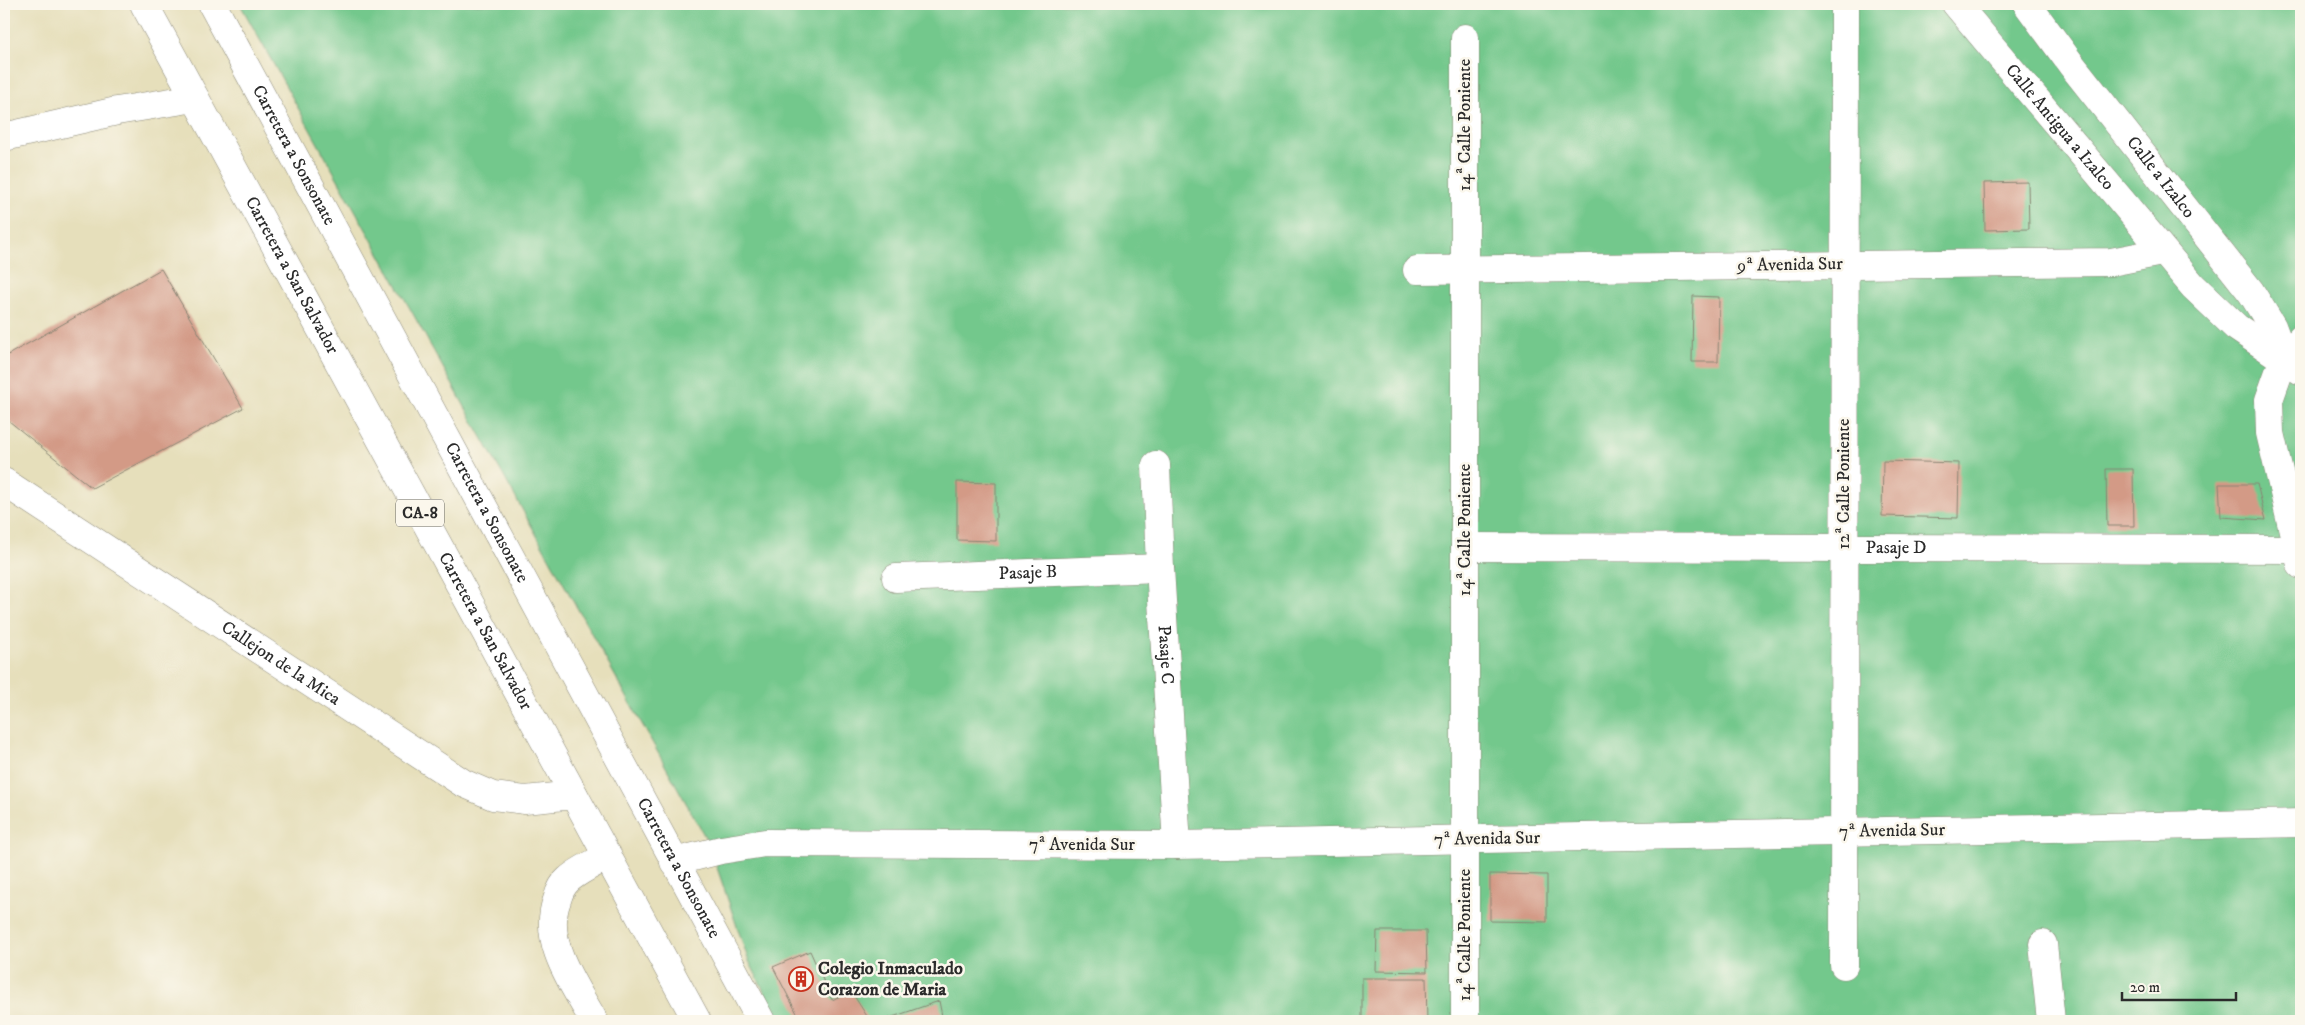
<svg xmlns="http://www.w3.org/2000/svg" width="2305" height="1025" font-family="'IM FELL DW Pica',serif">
	<rect width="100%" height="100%" fill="#fbf7ec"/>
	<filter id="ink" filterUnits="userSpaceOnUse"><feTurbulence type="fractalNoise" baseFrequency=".02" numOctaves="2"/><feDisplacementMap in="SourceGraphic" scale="10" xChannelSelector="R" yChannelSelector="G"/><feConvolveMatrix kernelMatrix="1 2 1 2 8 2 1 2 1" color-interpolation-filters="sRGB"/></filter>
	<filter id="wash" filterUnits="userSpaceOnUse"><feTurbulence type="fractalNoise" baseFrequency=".0096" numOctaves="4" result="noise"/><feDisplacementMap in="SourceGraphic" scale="20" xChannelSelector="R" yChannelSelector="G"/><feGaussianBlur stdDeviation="1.12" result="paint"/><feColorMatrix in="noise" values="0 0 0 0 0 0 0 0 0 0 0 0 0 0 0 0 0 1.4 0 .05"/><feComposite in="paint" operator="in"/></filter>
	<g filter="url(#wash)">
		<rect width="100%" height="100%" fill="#e6dfbb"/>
		<path fill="#73c88c" stroke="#4f7a5c" d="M240,4H2301V1021H779L748,959L709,844Z"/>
		<g id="blocks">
			<path fill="#d39a86" d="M2028,182L2029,229L1985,230L1984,183Z
				M161,269L243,408L92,488L4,417V357Z
				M1693,296L1719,297L1718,362H1692Z
				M1883,461L1959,463L1958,518L1882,516Z
				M2106,469H2133L2134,526H2107Z
				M957,482L996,483V541L957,540Z
				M2219,484H2257L2266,520L2221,517Z
				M1490,874L1547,875V922L1490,921Z
				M1377,931H1426L1427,972L1376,971Z
				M810,951L832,1000L851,991L870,1021H801L773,967Z
				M1362,978H1426L1427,1021H1362Z
				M939,1001L943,1021H881Z"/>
		</g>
	</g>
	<g filter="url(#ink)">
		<use href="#blocks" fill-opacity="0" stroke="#888573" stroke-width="1"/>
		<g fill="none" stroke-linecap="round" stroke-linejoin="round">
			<defs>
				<g id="minor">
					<path id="s1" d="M1956,4L2193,286L2236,327L2301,371"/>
					<path id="s2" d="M2027,4L2071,64L2251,292L2272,326L2284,358"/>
					<path d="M1465,38V1021"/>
					<path d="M4,137L117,111L195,98"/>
					<path d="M1417,270L2111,262L2162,252"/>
					<path id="s3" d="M1156,465L1160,568L1177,845"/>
					<path id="s4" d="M4,482L463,783L493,796L525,800L574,795"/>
					<path id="s5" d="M1465,547L2297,549"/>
					<path d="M2301,565L2270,433L2269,400L2284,358L2301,339"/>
					<path id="s6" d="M896,578L1160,568"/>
					<path d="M674,862L721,850L765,843L1177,845L2301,823"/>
					<path d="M2043,944L2051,1021"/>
					<path d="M1844,965L1845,4"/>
					<path d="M594,1021C575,986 541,942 557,900C559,893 562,885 568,880C579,870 595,863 608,856"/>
				</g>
				<g id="highway">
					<path id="s7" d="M144,4L697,1021"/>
					<path id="s8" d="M212,4L761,1021"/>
				</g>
			</defs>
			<use href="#minor" stroke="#888573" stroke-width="29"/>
			<use href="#highway" stroke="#888573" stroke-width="29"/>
			<use href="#minor" stroke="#fff" stroke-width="28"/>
			<use href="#highway" stroke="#fff" stroke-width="28"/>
		</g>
	</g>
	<defs>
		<symbol id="building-ring" viewBox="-11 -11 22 22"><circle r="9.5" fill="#fbf7ec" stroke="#c8321e" stroke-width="1.5"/><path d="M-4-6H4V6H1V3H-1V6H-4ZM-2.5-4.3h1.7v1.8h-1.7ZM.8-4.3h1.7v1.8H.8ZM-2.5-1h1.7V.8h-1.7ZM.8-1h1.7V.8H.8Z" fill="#c8321e"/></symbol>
	</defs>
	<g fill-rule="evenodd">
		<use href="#building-ring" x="787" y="965" width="28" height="28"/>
	</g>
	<g text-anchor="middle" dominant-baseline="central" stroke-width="5" stroke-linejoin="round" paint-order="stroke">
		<rect fill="#fbf7ec" stroke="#696865" stroke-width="1" x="396" y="499.5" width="48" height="27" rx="4"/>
		<g font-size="16" font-weight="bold" fill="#2b2b2b">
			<text x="420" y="513">CA-8</text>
		</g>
		<g font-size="18" fill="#2b2b2b" stroke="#fbf7ec">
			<text transform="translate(1465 125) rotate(-90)">14ª Calle Poniente</text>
			<text stroke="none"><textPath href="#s1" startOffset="161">Calle Antigua a Izalco</textPath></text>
			<text stroke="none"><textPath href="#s8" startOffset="172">Carretera a Sonsonate</textPath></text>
			<text stroke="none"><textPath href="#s2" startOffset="219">Calle a Izalco</textPath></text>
			<text transform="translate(1790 265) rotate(-1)">9ª Avenida Sur</text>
			<text stroke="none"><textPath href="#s7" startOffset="309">Carretera a San Salvador</textPath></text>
			<text transform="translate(1844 484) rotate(-90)">12ª Calle Poniente</text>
			<text stroke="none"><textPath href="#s8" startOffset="578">Carretera a Sonsonate</textPath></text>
			<text transform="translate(1465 530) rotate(-90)">14ª Calle Poniente</text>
			<text stroke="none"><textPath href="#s5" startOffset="431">Pasaje D</textPath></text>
			<text stroke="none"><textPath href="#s6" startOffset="132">Pasaje B</textPath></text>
			<text stroke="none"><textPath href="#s7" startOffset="714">Carretera a San Salvador</textPath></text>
			<text stroke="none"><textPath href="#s3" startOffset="190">Pasaje C</textPath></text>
			<text stroke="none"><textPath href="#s4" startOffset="331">Callejon de la Mica</textPath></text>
			<text transform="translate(1892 831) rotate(-1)">7ª Avenida Sur</text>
			<text transform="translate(1487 839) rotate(-1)">7ª Avenida Sur</text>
			<text x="1082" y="845">7ª Avenida Sur</text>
			<text stroke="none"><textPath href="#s8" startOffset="982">Carretera a Sonsonate</textPath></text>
			<text transform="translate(1465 935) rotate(-90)">14ª Calle Poniente</text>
		</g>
		<g font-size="18" font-weight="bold" fill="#2b2b2b" stroke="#fbf7ec" text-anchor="start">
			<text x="818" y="969">Colegio Inmaculado<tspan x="818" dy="21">Corazon de Maria</tspan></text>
		</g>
	</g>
	<rect width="2305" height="1025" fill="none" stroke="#fbf7ec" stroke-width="20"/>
	<path d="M2122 992v8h114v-8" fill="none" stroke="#2b2b2b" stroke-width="2.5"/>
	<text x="2130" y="992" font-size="15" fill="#2b2b2b" stroke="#fbf7ec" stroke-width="4" paint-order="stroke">20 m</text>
</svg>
